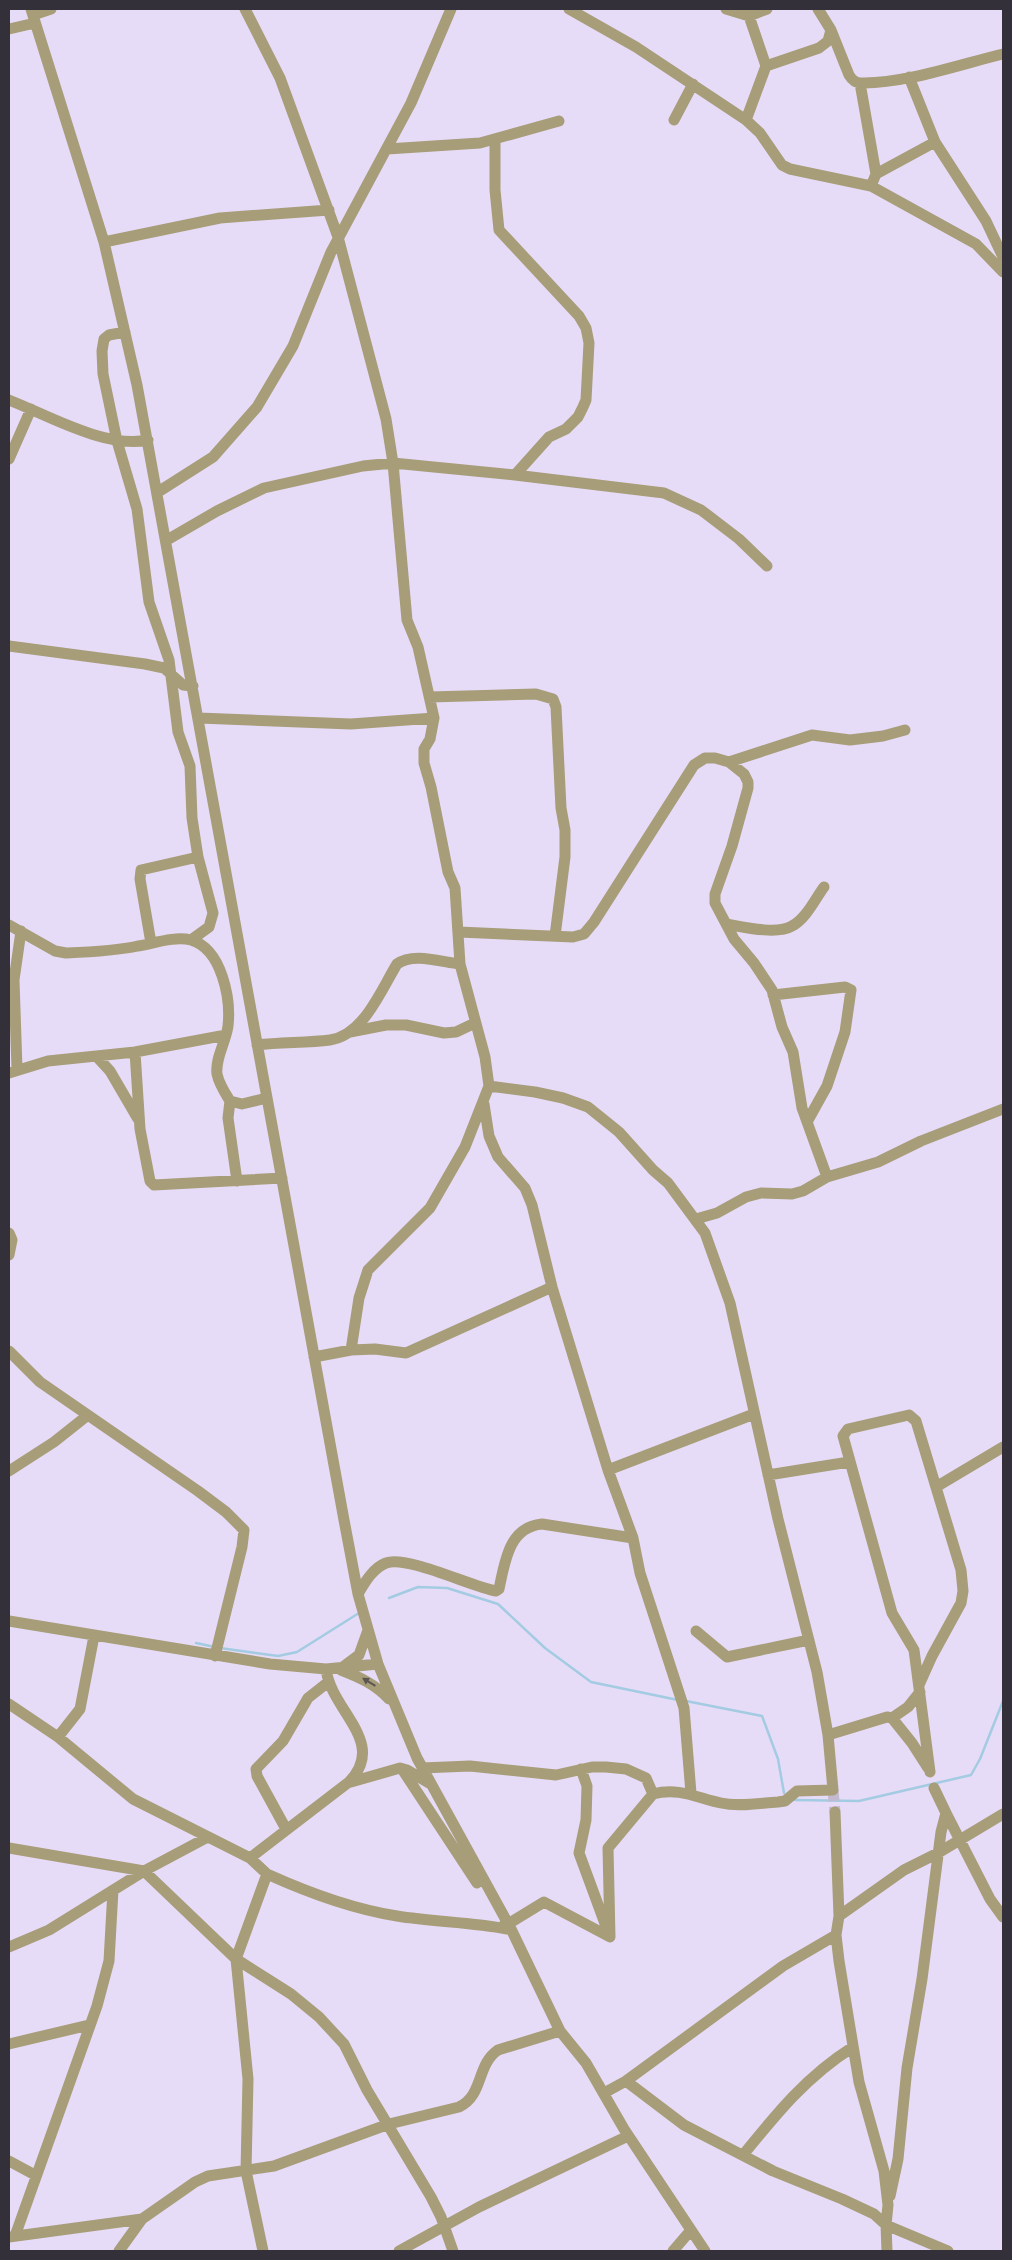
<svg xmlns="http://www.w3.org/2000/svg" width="1012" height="2260" font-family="'Times New Roman',serif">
	<rect width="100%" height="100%" fill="#e7dcf7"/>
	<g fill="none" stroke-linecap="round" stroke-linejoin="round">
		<path stroke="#a3cbe1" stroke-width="2.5" d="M389,1598L418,1587L447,1588L498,1604L545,1648L591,1682L678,1700
			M196,1643L215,1647
			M220,1648L278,1656L297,1652L359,1613
			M686,1701L762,1716L778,1759L784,1793
			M795,1800L859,1801L971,1775L980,1759L1003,1701"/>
		<path stroke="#c3bad1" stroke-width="11" stroke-dasharray="11 5.5" stroke-linecap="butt" d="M833,1790L835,1812"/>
		<path stroke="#a79d79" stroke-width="11" d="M31,9L104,242L137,385L344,1520L358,1594L378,1664L417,1758L511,1929L560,2031L586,2063L624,2129L705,2251
			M245,9L280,78L338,237L386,419L393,463L407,620L418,647L434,718L430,739L424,749V763L431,787L448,872L455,888L460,964L485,1057L489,1086L465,1147L430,1208L368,1270L359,1298L351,1350
			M569,9L636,47L746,120L760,133L782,165L790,169L871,186L976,244L1003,272
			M726,9L749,16L767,9
			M818,9L831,30L849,75C852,80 856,83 861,83C904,84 961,64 1003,54
			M33,15L51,9
			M9,29L35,23
			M766,66L819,48L828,41L831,30
			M909,77L935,142L986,221L1003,257
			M860,83L876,174L871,186
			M674,120L693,84
			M746,120L766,66L749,16
			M495,140V190L499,230L579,316L586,328L589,343L586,400L583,407L578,417L566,429L549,437L515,475
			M387,149L480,143L559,121
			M876,174L935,142
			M104,242L220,218L329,210
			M125,332L109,335L104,339L102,351L103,374L117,441L137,509L149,602L169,660L178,732L190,766L192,818L198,857L213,913L209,927L191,940
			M9,400C47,415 106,449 148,440
			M9,459L31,409
			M158,492L213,457L257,407L293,346L331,252L411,103L451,9
			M167,540L217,511L264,488L363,466L393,463L515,475L664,493L701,510L739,539L767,566
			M9,646L145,664L164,668L183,685L193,686
			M430,697L536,694L553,699L556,707L561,808L565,830V857L555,936
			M199,718L351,724L434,718
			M729,762L812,735L850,740L883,736L905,730
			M726,924C743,927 777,935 792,926C806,919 815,899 824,887
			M9,925L55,951L66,953C90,952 115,951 138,946C155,943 175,936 191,940C222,949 231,999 228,1026C226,1042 215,1058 217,1074C219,1084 225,1093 230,1101L242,1104L267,1098
			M459,932L573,937L584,934L594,922L694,765L705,758H715L729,762L744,774L748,782V788L732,846L715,894V903L734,939L754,963L772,990L782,1027L793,1052L802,1108L827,1177
			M151,943L140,879L141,870L198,857
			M773,995L845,987L851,990L845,1032L827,1086L807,1122
			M350,1032L386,1025H406L444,1033L456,1032L475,1023
			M257,1045C281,1042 306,1043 330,1040C364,1035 381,990 397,964C413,952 441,962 460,964
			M135,1052L140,1129L150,1181L154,1185L282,1178
			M98,1058L110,1071L138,1119
			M17,1069L14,980L21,931
			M9,1073L48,1061L135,1052L226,1035
			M489,1086L535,1092L563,1098L588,1107L619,1132L653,1170L668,1183L705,1233L730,1303L778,1519L817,1672L828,1735L833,1790L797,1791L785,1801L778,1802C760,1803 739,1807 721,1803C697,1798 679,1787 653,1794L608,1848L610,1937L544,1902L508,1924
			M230,1101L228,1118L237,1181
			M484,1104L489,1136L498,1157L525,1188L532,1205L552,1287L608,1470L633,1538L640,1573L684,1708L691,1793
			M696,1219L717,1213L746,1197L761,1193L792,1194L803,1191L827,1177L878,1162L921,1141L1003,1109
			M9,1233L12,1240L9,1255
			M9,1351L40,1382L198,1491L226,1512L244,1530L242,1547L215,1656
			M314,1357L351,1350L375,1349L406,1353L552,1287
			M608,1470L754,1414
			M9,1471L54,1442L88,1415
			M768,1475L849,1462
			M936,1487L1003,1447
			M358,1594C365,1582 373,1568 386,1563C407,1555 472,1587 496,1591L499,1589C505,1561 509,1527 542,1524L633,1538
			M9,1621L270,1664L326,1669L378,1664
			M696,1631L727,1657L809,1640
			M343,1667L359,1655L368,1630
			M341,1670C359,1677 375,1684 389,1699
			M919,1685L932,1656L961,1603L963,1591L961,1570L916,1421L909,1415L848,1429L843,1436L892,1613L914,1650L930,1772
			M9,1704L58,1737L133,1799L250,1858L267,1874L236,1959L291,1994L319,2017L344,2044L367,2090L431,2197L441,2217L453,2251
			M892,1718L908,1707L920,1692
			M828,1735L887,1717L892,1718L912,1743L928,1768
			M58,1737L80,1709L94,1636
			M422,1768L470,1766L556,1775L592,1767H606L626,1769L646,1778L653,1794
			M402,1769L477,1883
			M581,1769L587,1786L586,1820L579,1853L607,1929
			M351,1782L400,1768L407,1770L429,1783
			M835,1812L839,1916L836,1935L839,1961L859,2082L884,2171L888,2205L886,2225L887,2251
			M946,1813L990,1899L1003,1917
			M286,1829L257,1776L256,1769L283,1741L308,1698L327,1683
			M9,1848L144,1871L236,1959L248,2079L246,2171L263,2251
			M250,1858L349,1782C388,1742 331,1711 326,1669
			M267,1874C309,1893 352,1909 397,1916C434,1922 471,1922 507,1929L505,1923
			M839,1916L904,1870L938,1853L1003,1814
			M9,1947L49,1930L144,1871L206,1838
			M9,2044L89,2025
			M626,2081L684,2125L773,2171L842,2199L874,2214L886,2225L948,2251
			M604,2093L626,2081L783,1966L836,1935
			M743,2155C777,2113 807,2076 853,2047
			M9,2161L35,2175
			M890,2196L898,2159L907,2068L922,1979L941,1832L946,1813L934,1788
			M15,2236L97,2006L109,1961L113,1890
			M9,2237L142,2219L195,2182L208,2176L274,2166L389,2124L459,2107C484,2095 476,2065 498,2050L560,2031
			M119,2251L142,2219
			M399,2251L479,2207L628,2136
			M673,2251L691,2230"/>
	</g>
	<defs><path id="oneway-solid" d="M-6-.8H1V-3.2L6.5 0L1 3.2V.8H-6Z" transform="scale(1.25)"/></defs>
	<use fill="#5c5650" href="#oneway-solid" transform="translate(369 1682) rotate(-149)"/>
	<rect width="1012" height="2260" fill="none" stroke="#34303a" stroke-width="20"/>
</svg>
